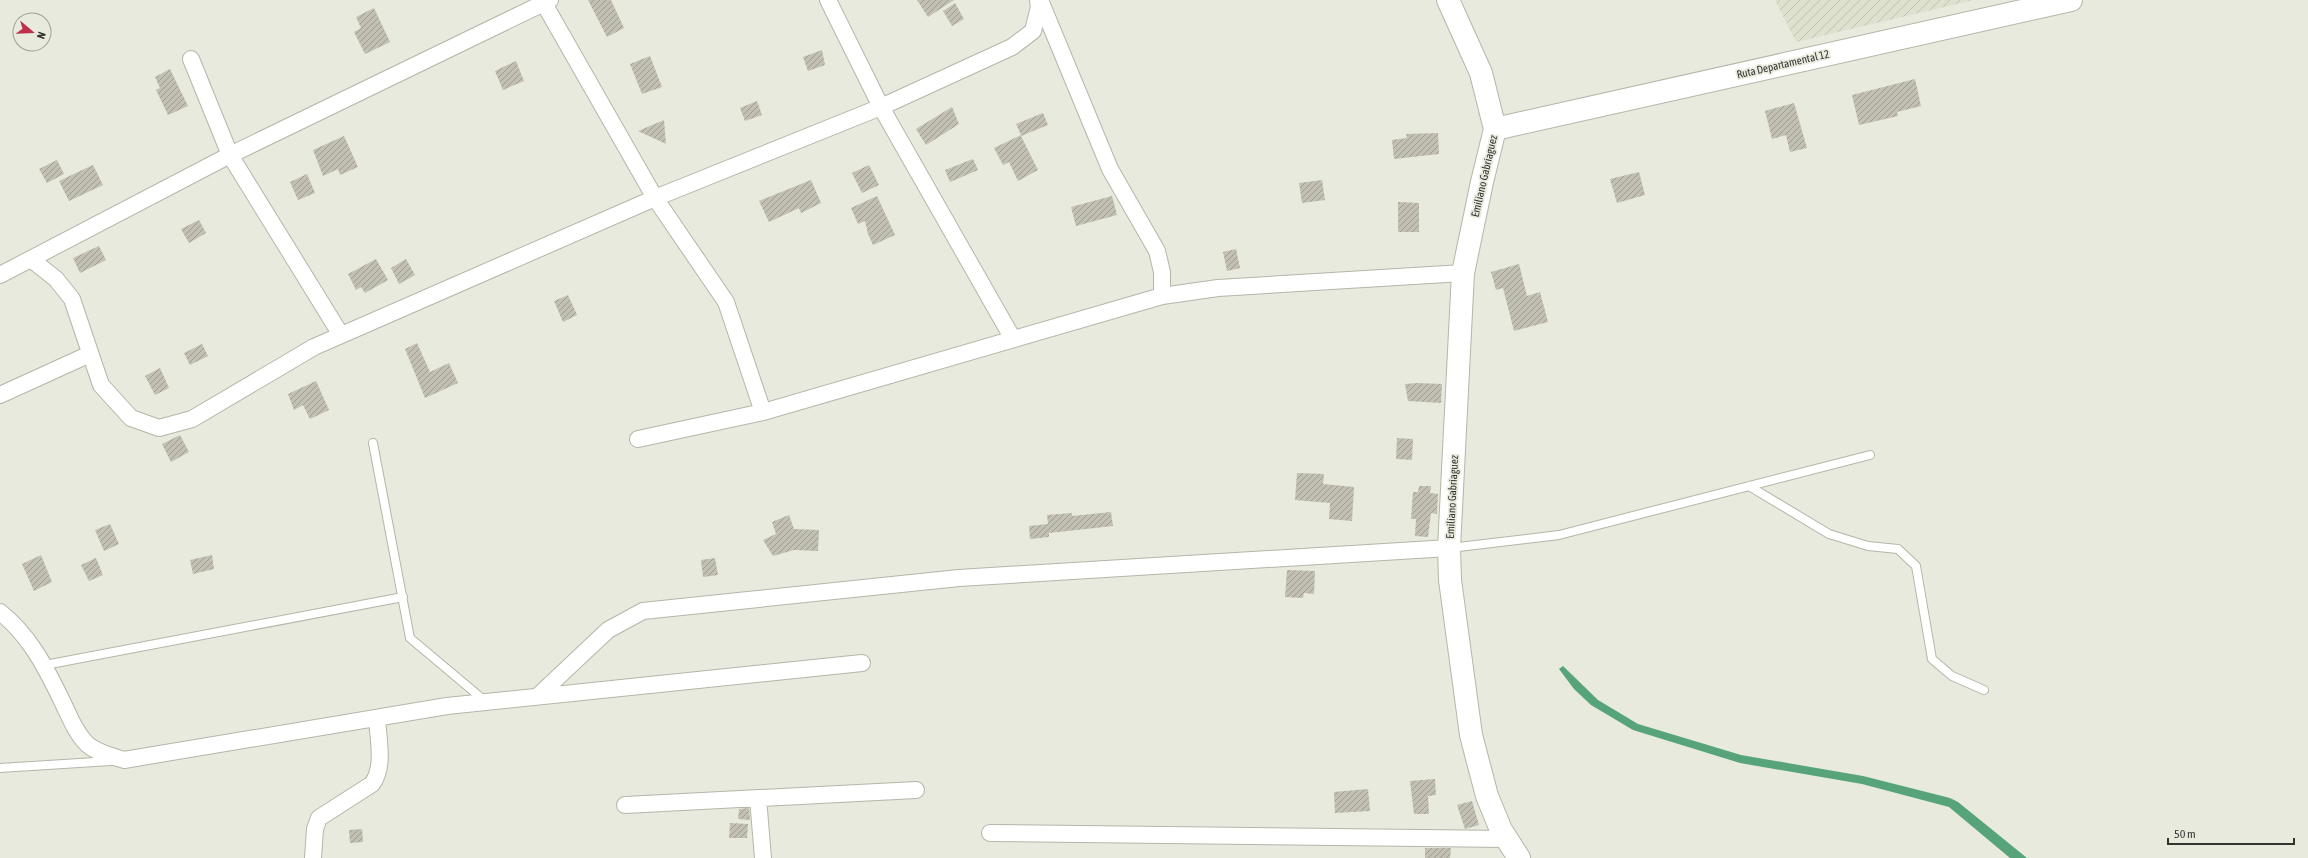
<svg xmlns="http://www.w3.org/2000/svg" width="2308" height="858" font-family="'Asap Condensed',sans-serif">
	<defs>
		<pattern id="industrial-furrows" width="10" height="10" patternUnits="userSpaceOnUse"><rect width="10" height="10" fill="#dde1cd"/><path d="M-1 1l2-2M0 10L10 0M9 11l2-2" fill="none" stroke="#bec2b0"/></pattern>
		<pattern id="building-hatch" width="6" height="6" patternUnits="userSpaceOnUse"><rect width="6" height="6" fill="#c2bfb3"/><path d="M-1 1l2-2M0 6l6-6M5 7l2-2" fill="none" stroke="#9e9c92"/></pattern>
	</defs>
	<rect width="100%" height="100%" fill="#e7eadd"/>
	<path fill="url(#industrial-furrows)" d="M1775,0H1974L1796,42Z"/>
	<path fill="#57a37a" d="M1563,666L1598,700L1638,724L1741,755L1863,776L1950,798L1958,802L2027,858H2010L1949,807L1862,784L1740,763L1633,730L1591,705L1574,689L1559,669Z"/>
	<path fill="url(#building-hatch)" d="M588,0H611L624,28L607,37Z
		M917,0H954L928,17Z
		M955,3L964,19L952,26L943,11Z
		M374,8L390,42L365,54L354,32L361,28L356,17Z
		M822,50L825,65L808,71L803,57Z
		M650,56L662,87L642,94L630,64Z
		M516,61L524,81L503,90L495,71Z
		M170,69L188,106L168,115L156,90L160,88L155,77Z
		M1915,79L1921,106L1897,112L1898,116L1859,125L1852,95Z
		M757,101L762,115L745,121L740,108Z
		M1794,103L1807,148L1790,152L1786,135L1772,139L1765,111Z
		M952,107L959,124L926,145L916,129Z
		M1043,113L1048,125L1021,136L1038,170L1018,181L1009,162L1003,165L994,148L1021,135L1016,124Z
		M664,120L666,144L638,131Z
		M1438,133L1439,154L1394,159L1392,140L1407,138L1406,134Z
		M344,136L358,167L340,175L338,169L323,176L313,150Z
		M973,159L978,170L950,182L945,170Z
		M57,160L64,174L47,183L39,169Z
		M93,165L103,185L69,201L59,181Z
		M869,165L879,185L862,193L852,173Z
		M1639,172L1645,195L1617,203L1610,179Z
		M307,174L315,193L298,200L290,182Z
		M811,180L821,203L801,213L799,208L769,222L759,201Z
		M1322,180L1325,200L1302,203L1299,183Z
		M877,196L895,235L873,245L868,234L865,221L858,224L851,208Z
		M1112,196L1117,215L1076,226L1071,207Z
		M1398,202L1419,203V232H1398Z
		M199,220L206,233L189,243L181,229Z
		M99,246L106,260L80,273L73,258Z
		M1236,249L1240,268L1227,271L1223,252Z
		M376,259L388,280L365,293L361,287L356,290L348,274Z
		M406,259L415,275L399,284L391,268Z
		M1519,264L1527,296L1540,292L1548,322L1514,331L1503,288L1496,290L1491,272Z
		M568,295L577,315L563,322L554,301Z
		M417,343L430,372L449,363L458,383L425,398L405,349Z
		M202,344L208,356L190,365L184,353Z
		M160,368L169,388L155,395L145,376Z
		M316,381L329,410L310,419L303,405L294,410L288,394Z
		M1417,383L1442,384L1441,403L1408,401L1405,384Z
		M180,435L189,452L171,462L162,444Z
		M1397,438L1413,439L1412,460L1396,459Z
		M1297,473L1324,474L1323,484L1354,487L1352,521L1329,519L1330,503L1295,500Z
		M1419,486H1431L1430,493L1438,494L1437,514L1431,513L1428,537L1415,536L1416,519H1411L1413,492H1418Z
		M1111,512L1113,526L1049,533V537L1030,539L1029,526L1048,524L1047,515L1072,513V516Z
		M789,515L794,529L819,530L818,551L794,550L773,556L763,540L776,534L772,522Z
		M110,524L119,544L104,551L95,530Z
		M41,555L52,582L34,591L22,564Z
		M212,555L214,569L193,574L190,560Z
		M96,558L103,575L89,581L81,565Z
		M715,558L718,575L703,577L701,560Z
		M1287,570L1315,571L1314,594L1304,593L1303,598L1285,597Z
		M1435,779L1436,795L1428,796L1429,814H1414L1410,781Z
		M1368,789L1370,811L1335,813L1334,792Z
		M1472,801L1479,825L1465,829L1457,805Z
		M749,808L750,820L738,819L739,809Z
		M730,823L748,824L747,838H729Z
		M362,829L363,842L350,843L349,830Z
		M1425,848H1451L1450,858H1425Z"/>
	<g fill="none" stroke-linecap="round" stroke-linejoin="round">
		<defs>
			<path id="lane" d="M373,443L410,638L485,701
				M1749,486L1829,534L1868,546L1898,549L1916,566L1932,659L1952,676L1984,690
				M1450,548L1559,535L1870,455
				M45,665L403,597
				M0,768L111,761"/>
			<path id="street" d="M542,0L655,198L726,302L763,412
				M828,0L881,107L1013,339
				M1040,0L1110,169L1157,251L1162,272V296
				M191,59L230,155L341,335
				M32,260L56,279L72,299L101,385L131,418L159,428L192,419L314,347L655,198L881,107L1012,47L1033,31L1039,7L1038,0
				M0,275L230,155L550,0
				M0,395L90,354
				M638,439L763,412L1162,296L1218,288L1463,273
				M0,612C29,635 45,666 61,699C69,715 75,732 87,744C97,753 112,756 124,760L447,706L862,663
				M539,695L608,630L643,611L959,578L1449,548
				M758,798L763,858
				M625,805L916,790
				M990,833L1507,839
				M313,858L315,829L319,818L372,784C385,767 378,739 377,718"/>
			<path id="secondary" d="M1448,0L1481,73L1495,129L1482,182L1463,273L1449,548L1450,580L1471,735L1487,796L1501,830L1519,858
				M1495,129L2071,0"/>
		</defs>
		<use href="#lane" stroke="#b3b6a9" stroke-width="10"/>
		<use href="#street" stroke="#b3b6a9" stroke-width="18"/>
		<use href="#secondary" stroke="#b3b6a9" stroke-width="24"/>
		<use href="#lane" stroke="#fff" stroke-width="8"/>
		<use href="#street" stroke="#fff" stroke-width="16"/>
		<use href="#secondary" stroke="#fff" stroke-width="22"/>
	</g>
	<g text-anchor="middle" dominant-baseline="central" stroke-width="3.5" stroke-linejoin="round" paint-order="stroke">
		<g font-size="11" fill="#33342f" stroke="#e7eadd">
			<text transform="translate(1783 64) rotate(-13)">Ruta Departamental 12</text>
			<text transform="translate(1484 176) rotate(-77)">Emiliano Gabriaguez</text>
			<text transform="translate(1452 497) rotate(-87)">Emiliano Gabriaguez</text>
		</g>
	</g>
	<g transform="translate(32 32) rotate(109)"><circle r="19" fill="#e7eadd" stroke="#9fa197"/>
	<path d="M0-3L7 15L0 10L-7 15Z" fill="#bf2e4d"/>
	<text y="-6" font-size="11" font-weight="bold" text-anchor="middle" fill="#33342f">N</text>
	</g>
	<path d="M2168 838v6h126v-6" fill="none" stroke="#33342f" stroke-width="2"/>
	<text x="2174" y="838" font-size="12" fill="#33342f" stroke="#e7eadd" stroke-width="3" paint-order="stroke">50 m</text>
</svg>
